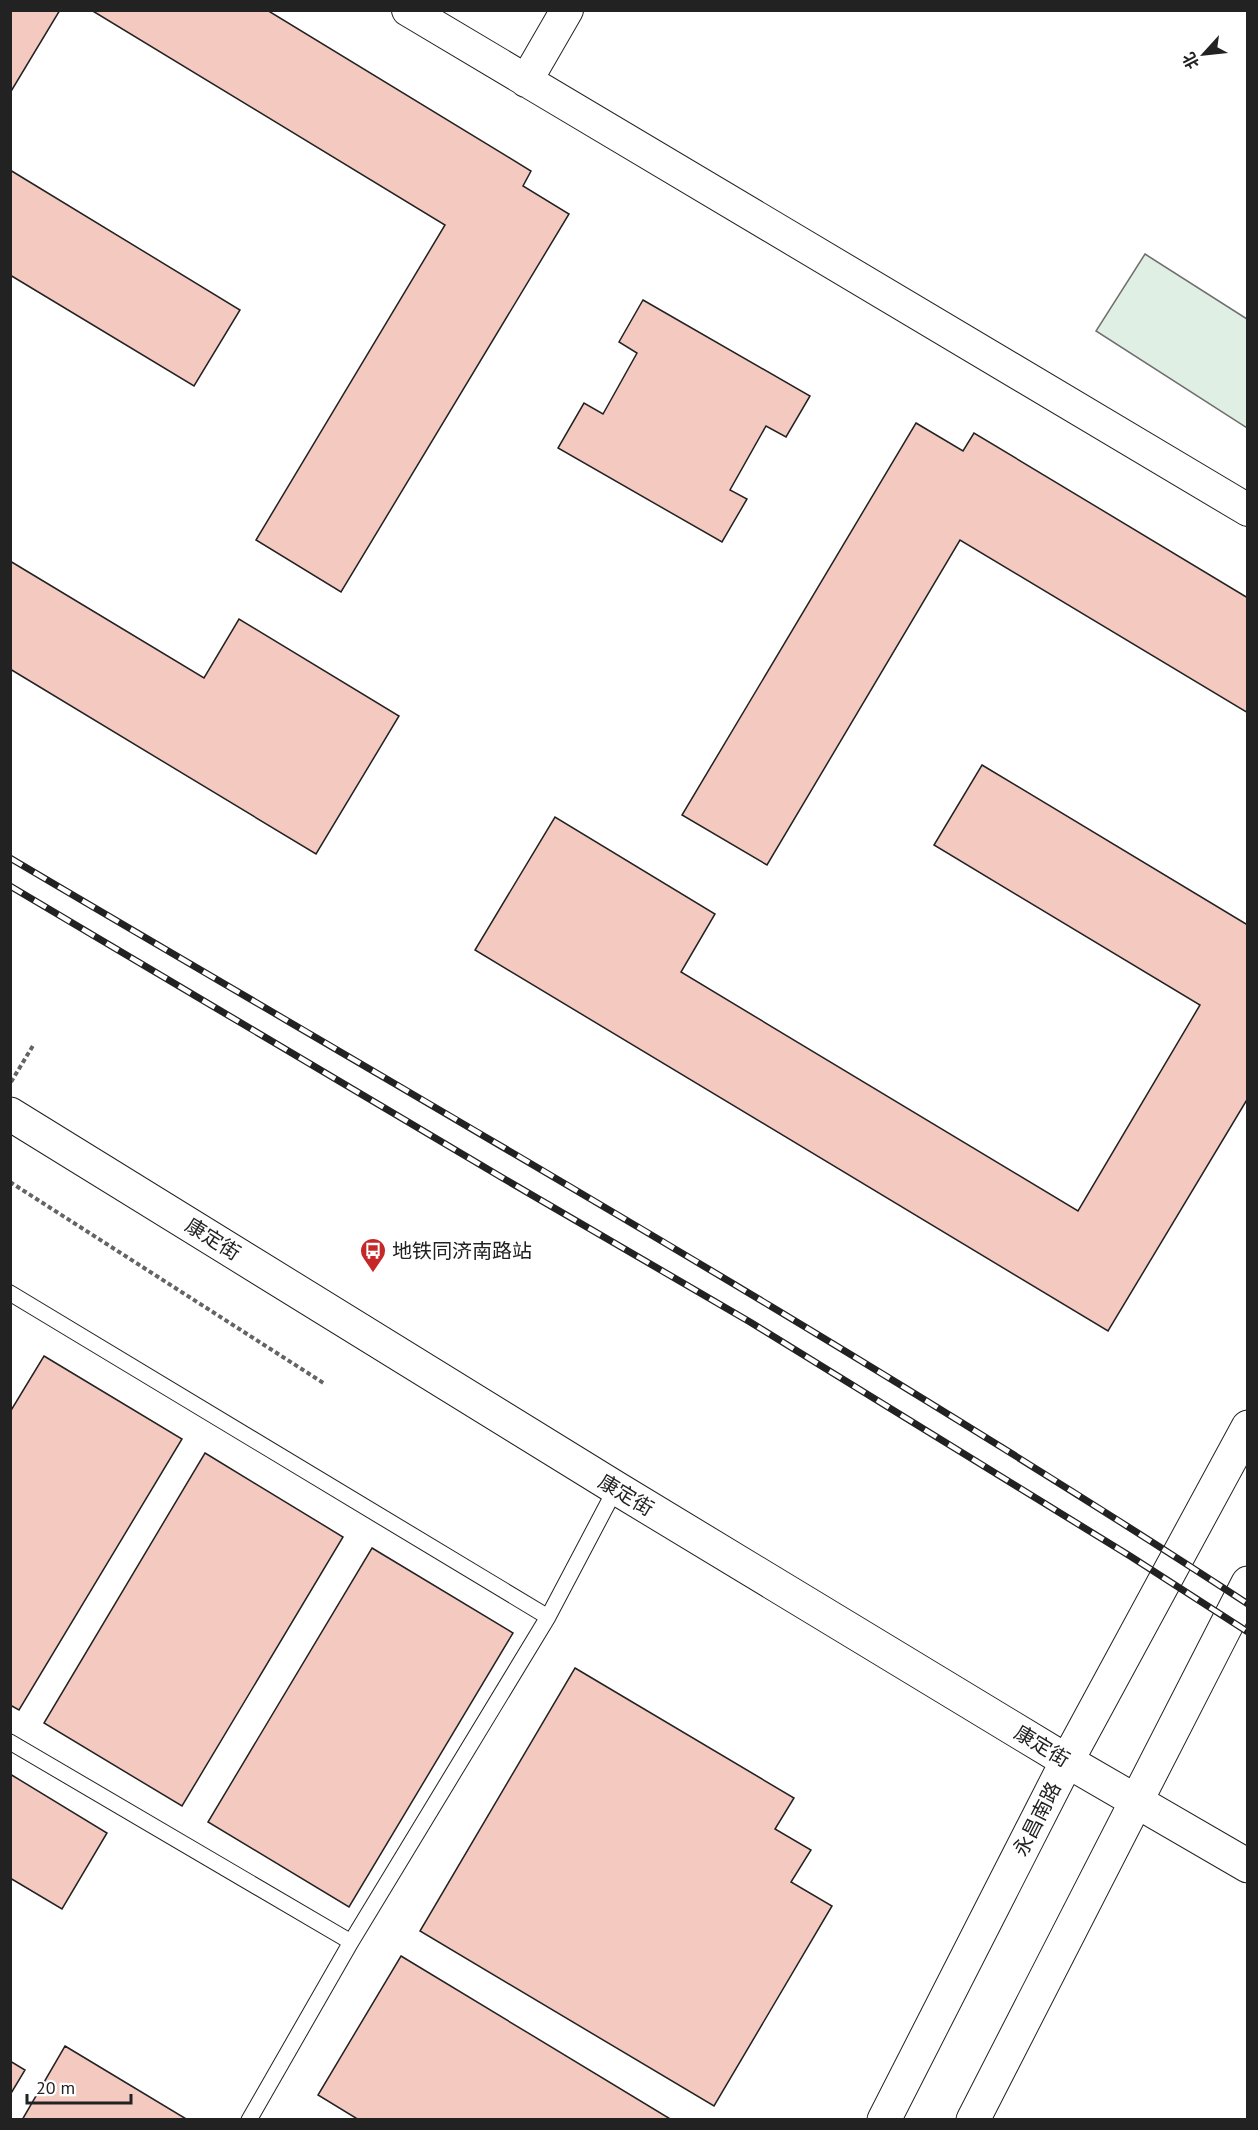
<svg xmlns="http://www.w3.org/2000/svg" width="1258" height="2130" font-family="'PT Sans','Noto Sans SC',sans-serif">
	<rect width="100%" height="100%" fill="#fff"/>
	<path fill="#e0efe3" stroke="#6f6f6f" stroke-width="1.5" d="M1145,254L1247,319V428L1096,331Z"/>
	<path fill="#f3c9c0" stroke="#222" stroke-width="1.5" d="M10,10H60L10,93Z
		M91,10H267L531,171L523,186L569,214L341,592L256,540L445,225Z
		M10,170L240,310L194,386L10,275Z
		M643,300L810,396L786,437L766,426L730,490L747,499L722,542L558,448L584,403L603,414L637,353L619,342Z
		M916,423L963,451L974,433L1248,598V713L960,540L767,865L682,815Z
		M10,561L204,678L239,619L399,716L316,854L10,669Z
		M982,765L1246,924L1248,922V1098L1108,1331L475,950L555,817L715,914L681,972L1078,1211L1200,1005L934,845Z
		M44,1356L182,1439L19,1710L10,1705V1412Z
		M205,1453L343,1537L182,1806L44,1723Z
		M372,1548L513,1633L349,1907L208,1822Z
		M575,1668L794,1798L775,1829L811,1850L791,1882L832,1906L714,2106L420,1931Z
		M10,1774L107,1833L62,1909L10,1878Z
		M401,1956L672,2120H359L318,2095Z
		M65,2046L188,2120H22Z
		M10,2061L25,2070L10,2095Z"/>
	<g fill="none" stroke-linecap="round" stroke-linejoin="round">
		<defs>
			<path id="lane" d="M10,1293L548,1617
				M10,1742L351,1942L548,1617L616,1488
				M249,2120L351,1942"/>
			<path id="street" d="M408,10L1248,510
				M526,81L567,10"/>
			<path id="secondary" d="M10,1114L616,1488L1067,1761L1248,1866
				M884,2120L1067,1761L1248,1427
				M973,2120L1248,1583"/>
		</defs>
		<use href="#lane" stroke="#222" stroke-width="17"/>
		<use href="#street" stroke="#222" stroke-width="34"/>
		<use href="#secondary" stroke="#222" stroke-width="35"/>
		<path stroke="#646464" stroke-width="4" stroke-dasharray="4.5 3" stroke-linecap="butt" d="M11,1082L34,1044
			M10,1182L325,1384"/>
		<use href="#lane" stroke="#fff" stroke-width="15"/>
		<use href="#street" stroke="#fff" stroke-width="32"/>
		<use href="#secondary" stroke="#fff" stroke-width="33"/>
		<defs>
			<path id="rail" d="M10,858C425,1103 845,1341 1248,1604
				M10,886L501,1177L750,1322L1130,1556L1248,1632"/>
		</defs>
		<use href="#rail" stroke="#222" stroke-width="7"/>
		<use href="#rail" stroke="#fff" stroke-width="4.5" stroke-dasharray="14" stroke-linecap="butt"/>
	</g>
	<defs>
		<symbol id="bus-pin" viewBox="-11 -11 22 30"><path d="M0 17L-7.5 6A9.5 9.5 0 1 1 7.5 6Z" fill="#c62828" stroke="#fff"/><path d="M-5-6H5V4H4V6H2V4H-2V6H-4V4H-5ZM-3.5-4V0h7V-4ZM-3.5 1.2v1.5H-2V1.2ZM2 1.2v1.5H3.5V1.2Z" fill="#fff"/></symbol>
	</defs>
	<g fill-rule="evenodd">
		<use href="#bus-pin" x="358" y="1236" width="30" height="40"/>
	</g>
	<g text-anchor="middle" dominant-baseline="central" stroke-width="4.5" stroke-linejoin="round" paint-order="stroke">
		<g font-size="20" fill="#222" stroke="#fff">
			<text transform="translate(213 1239) rotate(32)">康定街</text>
			<text transform="translate(626 1495) rotate(31)">康定街</text>
			<text transform="translate(1042 1746) rotate(31)">康定街</text>
			<text transform="translate(1037 1819) rotate(-63)">永昌南路</text>
		</g>
		<g font-size="20" fill="#222" stroke="#fff" text-anchor="start">
			<text x="392" y="1251">地铁同济南路站</text>
		</g>
	</g>
	<rect width="1258" height="2130" fill="none" stroke="#222222" stroke-width="24"/>
	<g transform="translate(1204 54) rotate(243)" stroke="#ffffff" stroke-width="4.5" paint-order="stroke">
	<path d="M0-4.5L10 22L0 15L-10 22Z" fill="#222222"/>
	<text y="-9" font-size="16" font-weight="bold" text-anchor="middle" fill="#222222">北</text>
	</g>
	<path d="M27 2094v9h104v-9" fill="none" stroke="#222222" stroke-width="3"/>
	<text x="36" y="2094" font-size="18" fill="#222222" stroke="#ffffff" stroke-width="4.5" paint-order="stroke">20 m</text>
</svg>
